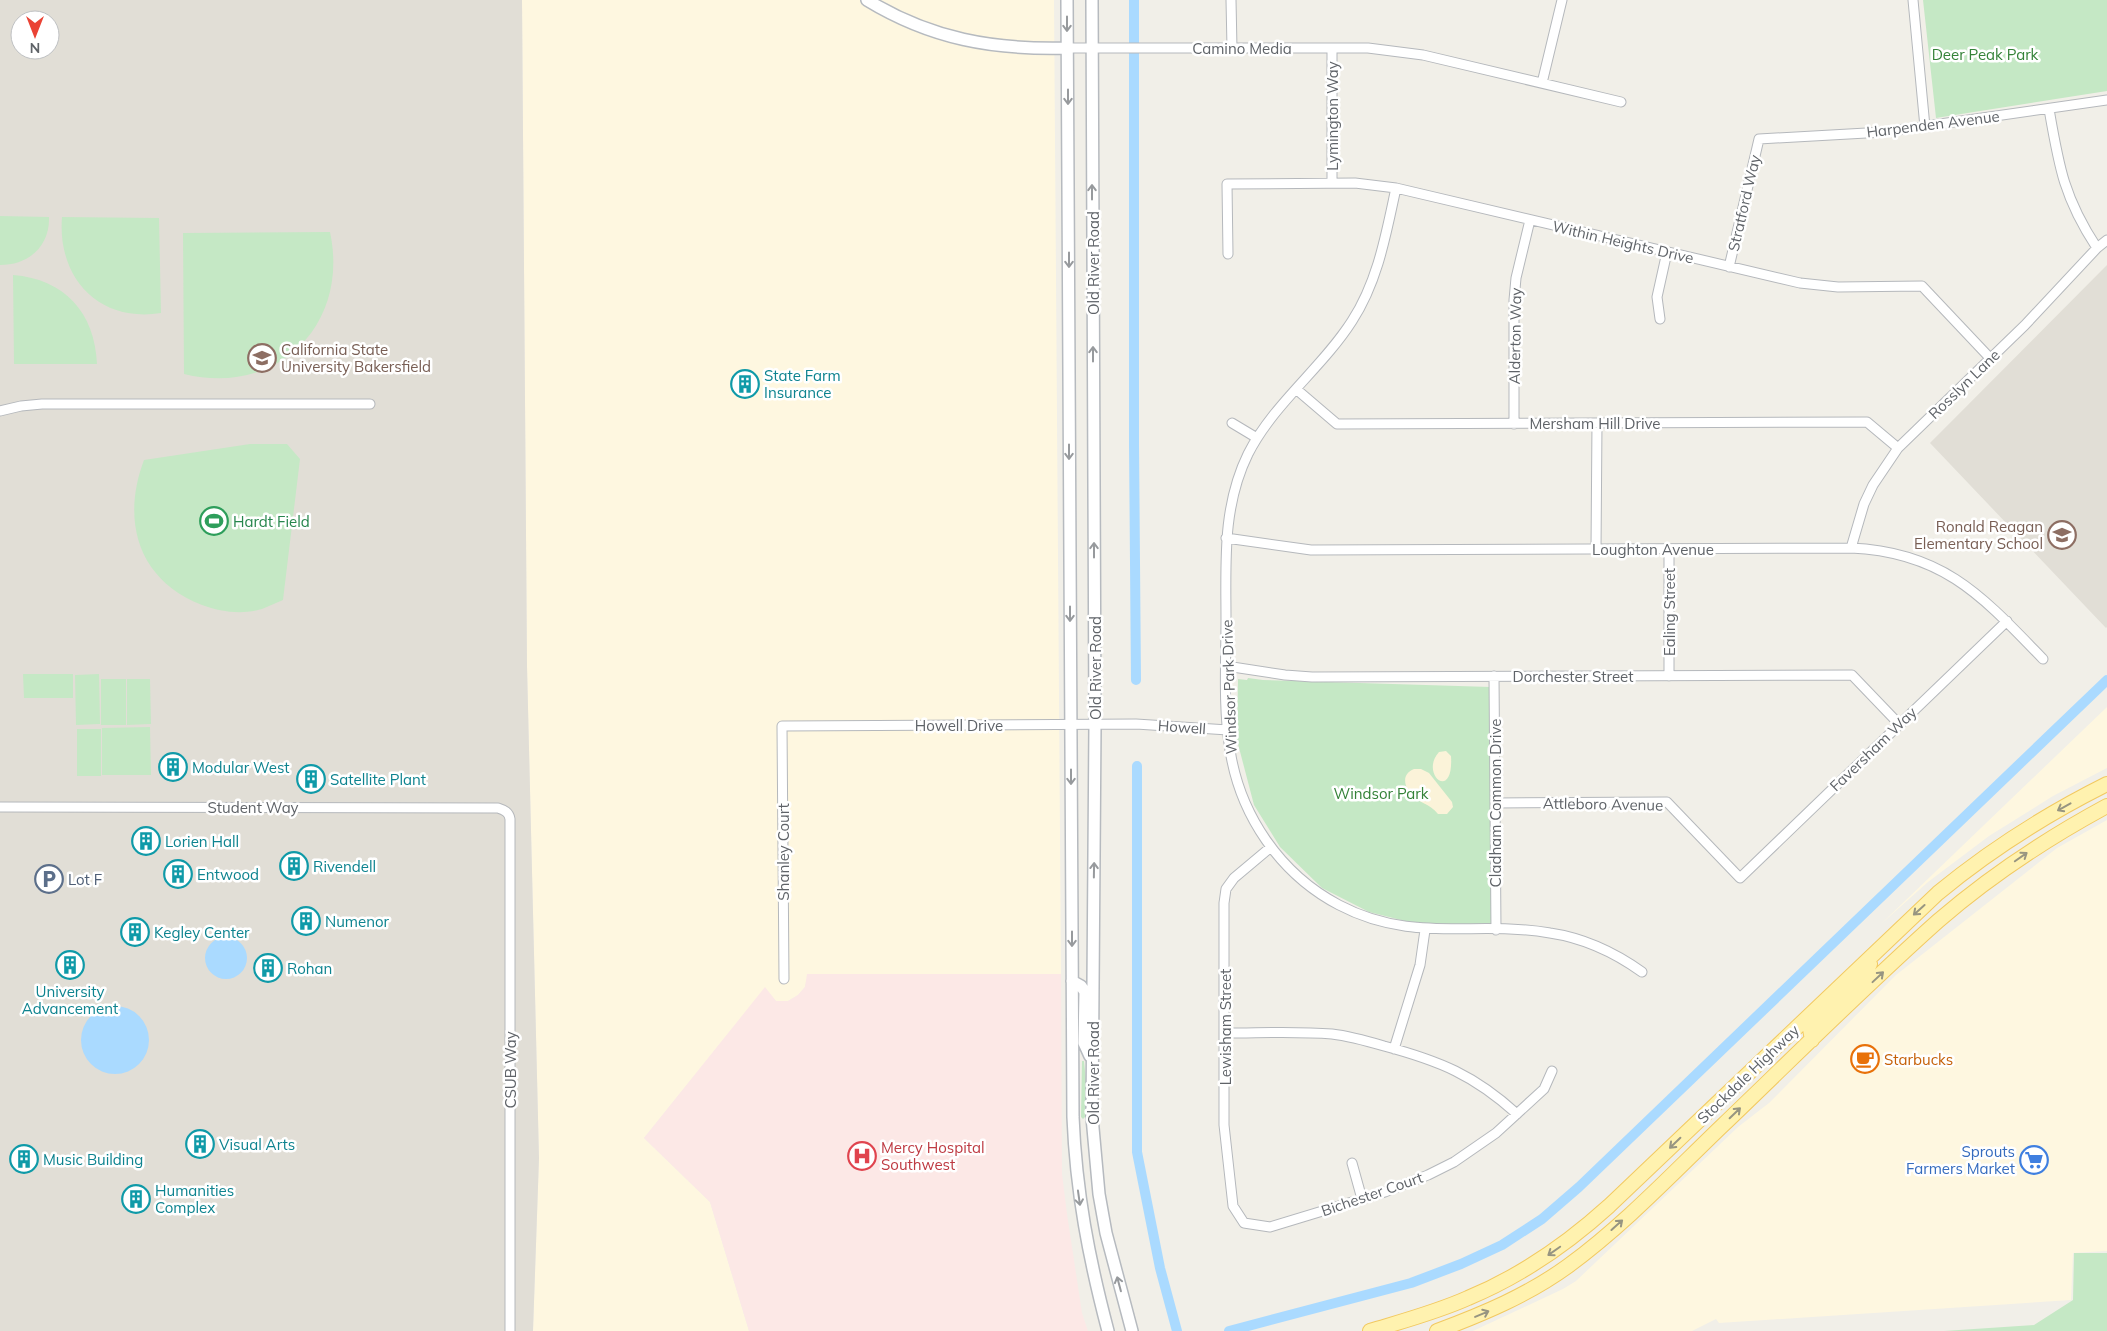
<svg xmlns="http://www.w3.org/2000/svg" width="2107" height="1331" font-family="Mulish,sans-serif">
	<rect width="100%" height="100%" fill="#f1efe8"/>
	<path fill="#fef7e0" d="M522,0H1054L1061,974H808L805,987L798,995L788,1001H776L765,988L644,1138L710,1202L749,1331H533L539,1158L527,666Z
		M2107,707V768L2053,796L1989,836L1928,882L1881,924Z
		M2107,820V1251L2073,1253L2071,1300L1719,1323L1716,1319L1692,1331H1473L1563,1289L1576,1281L1738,1127L1769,1103L1896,975L2057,848Z"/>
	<path fill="#e1ded6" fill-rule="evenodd" d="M0,0H522L527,666L539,1158L533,1331H0ZM20,20H50V50H20Z
		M2107,265V627L2106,628L1930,443Z"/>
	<path fill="#fce8e6" d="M807,974H1061L1062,1174L1067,1214L1082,1313L1088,1331H749L710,1202L644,1138L765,987L776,1001H788L798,995L805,987Z"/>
	<path fill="#c5e8c5" d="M1923,0H2107V91L1936,118Z
		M0,216L49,217C50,246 29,265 0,265Z
		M62,217L159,218L161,313C99,323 57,278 62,217Z
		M330,232C350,325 277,397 184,374L183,233Z
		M13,275C65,279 95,313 97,364H14Z
		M250,444H287L300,459L283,600C276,603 269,606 262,609C242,615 221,612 202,605C138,580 121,521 144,460Z
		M23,674H73V698H24Z
		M99,674L100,724L76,725L75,675Z
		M1248,678L1263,680L1491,687V925L1417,924L1369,912L1322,888L1280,847L1254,805L1237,740L1238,679L1247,680Z
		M101,679H126V725H101Z
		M127,679H150L151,724L127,725Z
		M150,727L151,775H102V728Z
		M77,729H101V776H77Z
		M1082,1061H1084L1087,1091L1085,1117L1083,1119L1081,1117Z
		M2074,1253H2107V1331H1944L2034,1325L2073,1300Z"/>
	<path fill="#fbf3d9" d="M1446,751L1451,756C1454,803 1419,774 1439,752Z
		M1414,769H1421L1429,773L1452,802L1453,807L1447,814H1438C1429,803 1419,803 1412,795C1404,787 1401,774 1414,769Z"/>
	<path fill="#aadaff" d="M205 958a21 21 0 1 1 42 0a21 21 0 1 1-42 0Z
		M81 1040a34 34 0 1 1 68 0a34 34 0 1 1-68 0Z"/>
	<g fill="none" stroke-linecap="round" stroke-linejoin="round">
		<path stroke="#aadaff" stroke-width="10" d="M1134,0V445L1136,680
			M1137,766V1152L1160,1268L1177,1331
			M1229,1331L1411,1283L1461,1264L1502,1245L1542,1219L1579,1187L2107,680"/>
		<defs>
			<path id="street" d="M1231,0L1232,48
				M1913,0L1925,127
				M1068,48H1368L1423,55L1621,102
				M1332,48V183
				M1542,83L1562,0
				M2049,109C2059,167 2064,198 2097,248
				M1396,188C1386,234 1378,281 1352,321C1322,368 1274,403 1248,454C1222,507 1226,563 1226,620C1226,662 1223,708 1230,750C1240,815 1280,874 1339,905C1413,944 1475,920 1550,933C1584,938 1614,952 1642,972
				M1228,254L1227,184L1355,183L1396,188L1800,283L1838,287L1922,286L1990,358
				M1729,267L1759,139L1884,132L2107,100
				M1660,319L1657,297L1667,252
				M1296,389L1337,424L1867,422L1898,448
				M0,411L21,406L42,404H370
				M1232,423L1257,438
				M1514,424V300L1516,278L1530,220
				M1226,538L1311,550L1851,548C1944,552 1983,597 2043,659
				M1851,548L1864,504L1873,485L1898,448L2025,325L2097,248L2107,240
				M1596,549L1597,423
				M1669,549V676
				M1226,666L1285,675L1312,677L1852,675L1899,724
				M1494,676L1496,930
				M1496,803L1667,802L1740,878L2007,621
				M0,807L498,808C504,810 509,812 510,819V1331
				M1271,847L1234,878L1226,889L1224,903V1125L1233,1206L1244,1223L1270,1227L1385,1192L1428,1175L1454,1162L1496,1133L1544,1089L1552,1071
				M784,979L782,726L1136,724L1228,730
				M1225,1033C1261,1033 1297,1031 1332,1034C1349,1036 1367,1041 1384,1046C1440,1061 1474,1075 1517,1114
				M1394,1049L1420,965L1425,930
				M1352,1163L1362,1199"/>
			<path id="secondary" d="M867,0C931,39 993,50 1068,48
				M1067,0L1073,1117C1076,1192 1089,1259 1108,1331
				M1092,0L1095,724L1092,1117L1099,1194L1106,1233L1132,1331
				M1072,981L1081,986L1085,992L1084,1043L1090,1056"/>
			<path id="primary" d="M1812,1040L1810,1029L1860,980L1870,964
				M1370,1331C1403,1321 1437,1312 1468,1298C1521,1276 1566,1245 1609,1206L1938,893C1990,850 2047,814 2107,784
				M1437,1331C1483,1314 1528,1295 1568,1266C1624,1225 1672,1174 1722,1126C1793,1058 1864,987 1938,921C1990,876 2046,839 2107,806"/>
		</defs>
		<use href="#street" stroke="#b5b8bc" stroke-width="11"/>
		<use href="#secondary" stroke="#b6babf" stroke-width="14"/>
		<use href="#primary" stroke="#f2c960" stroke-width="16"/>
		<use href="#street" stroke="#fff" stroke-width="9"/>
		<use href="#secondary" stroke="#fff" stroke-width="11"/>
		<use href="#primary" stroke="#fff2af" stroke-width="14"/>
	</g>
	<defs><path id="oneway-shaft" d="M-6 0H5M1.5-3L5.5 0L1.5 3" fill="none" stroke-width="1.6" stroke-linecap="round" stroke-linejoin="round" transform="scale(1.25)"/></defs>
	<g stroke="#979a9d">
		<use href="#oneway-shaft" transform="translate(1067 24) rotate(90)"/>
		<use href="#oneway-shaft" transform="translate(1068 97) rotate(90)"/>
		<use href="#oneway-shaft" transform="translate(1092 192) rotate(-90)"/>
		<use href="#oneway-shaft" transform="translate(1069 260) rotate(90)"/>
		<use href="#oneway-shaft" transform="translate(1093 354) rotate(-90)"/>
		<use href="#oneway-shaft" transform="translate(1069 452) rotate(90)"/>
		<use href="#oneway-shaft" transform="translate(1094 550) rotate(-90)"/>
		<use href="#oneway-shaft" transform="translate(1070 614) rotate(90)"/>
		<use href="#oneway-shaft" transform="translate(1071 777) rotate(90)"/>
		<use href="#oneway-shaft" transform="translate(1094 870) rotate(-89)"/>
		<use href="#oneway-shaft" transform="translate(1072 939) rotate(90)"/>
		<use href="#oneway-shaft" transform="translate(1079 1198) rotate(82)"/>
		<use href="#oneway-shaft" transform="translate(1119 1284) rotate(-105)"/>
	</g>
	<g stroke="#979581">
		<use href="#oneway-shaft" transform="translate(2064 807) rotate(151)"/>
		<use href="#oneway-shaft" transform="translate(2021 857) rotate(-35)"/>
		<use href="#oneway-shaft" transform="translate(1919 910) rotate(138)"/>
		<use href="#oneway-shaft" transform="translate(1878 977) rotate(-43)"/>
		<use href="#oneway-shaft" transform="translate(1735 1113) rotate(-44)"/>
		<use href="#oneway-shaft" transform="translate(1675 1143) rotate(136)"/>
		<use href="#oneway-shaft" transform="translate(1617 1225) rotate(-42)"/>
		<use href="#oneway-shaft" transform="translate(1554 1251) rotate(145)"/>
		<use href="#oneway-shaft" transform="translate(1482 1314) rotate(-23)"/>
	</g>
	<defs>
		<symbol id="university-ring" viewBox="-11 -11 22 22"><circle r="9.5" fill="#fff" stroke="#8d6e63" stroke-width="1.5"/><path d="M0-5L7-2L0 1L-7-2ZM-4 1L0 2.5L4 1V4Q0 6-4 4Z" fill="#8d6e63"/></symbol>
		<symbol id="building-ring" viewBox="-11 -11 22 22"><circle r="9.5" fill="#fff" stroke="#0f9aa8" stroke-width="1.5"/><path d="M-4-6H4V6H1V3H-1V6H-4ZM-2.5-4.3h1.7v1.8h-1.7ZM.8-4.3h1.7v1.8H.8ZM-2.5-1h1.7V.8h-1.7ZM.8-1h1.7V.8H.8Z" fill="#0f9aa8"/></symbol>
		<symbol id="stadium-ring" viewBox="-11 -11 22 22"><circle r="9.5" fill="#fff" stroke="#2e9e5b" stroke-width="1.5"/><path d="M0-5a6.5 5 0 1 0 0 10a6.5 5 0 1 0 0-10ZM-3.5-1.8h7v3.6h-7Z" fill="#2e9e5b"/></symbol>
		<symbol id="school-ring" viewBox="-11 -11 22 22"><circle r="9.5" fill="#fff" stroke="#8d6e63" stroke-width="1.5"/><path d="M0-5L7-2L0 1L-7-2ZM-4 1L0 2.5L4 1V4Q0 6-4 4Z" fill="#8d6e63"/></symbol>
		<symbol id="parking-ring" viewBox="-11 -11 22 22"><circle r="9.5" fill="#fff" stroke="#5c6f8a" stroke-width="1.5"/><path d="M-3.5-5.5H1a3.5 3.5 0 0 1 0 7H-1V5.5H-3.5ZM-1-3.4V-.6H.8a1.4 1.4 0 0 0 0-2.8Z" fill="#5c6f8a"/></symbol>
		<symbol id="cafe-ring" viewBox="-11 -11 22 22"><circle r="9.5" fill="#fff" stroke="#e8710a" stroke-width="1.5"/><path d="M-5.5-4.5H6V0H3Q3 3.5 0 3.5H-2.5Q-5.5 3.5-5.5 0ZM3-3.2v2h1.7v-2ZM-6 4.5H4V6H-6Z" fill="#e8710a"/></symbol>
		<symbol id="hospital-ring" viewBox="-11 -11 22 22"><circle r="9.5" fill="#fff" stroke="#e0444e" stroke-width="1.5"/><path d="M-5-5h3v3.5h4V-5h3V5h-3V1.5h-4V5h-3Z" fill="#e0444e"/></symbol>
		<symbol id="supermarket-ring" viewBox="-11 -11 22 22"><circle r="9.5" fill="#fff" stroke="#3f7fe0" stroke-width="1.5"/><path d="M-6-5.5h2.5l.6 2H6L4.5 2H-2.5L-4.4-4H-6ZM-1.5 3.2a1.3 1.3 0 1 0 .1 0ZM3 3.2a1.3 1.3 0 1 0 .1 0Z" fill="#3f7fe0"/></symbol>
	</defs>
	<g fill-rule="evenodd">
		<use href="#university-ring" x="246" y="342" width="32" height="32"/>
		<use href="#building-ring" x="729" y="368" width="32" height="32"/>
		<use href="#stadium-ring" x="198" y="505" width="32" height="32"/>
		<use href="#school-ring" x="2046" y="519" width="32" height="32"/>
		<use href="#building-ring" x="157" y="751" width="32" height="32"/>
		<use href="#building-ring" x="295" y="763" width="32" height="32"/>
		<use href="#building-ring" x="130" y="825" width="32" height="32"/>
		<use href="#building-ring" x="278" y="850" width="32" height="32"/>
		<use href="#building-ring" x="162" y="858" width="32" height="32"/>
		<use href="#parking-ring" x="33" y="863" width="32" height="32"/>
		<use href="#building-ring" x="290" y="905" width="32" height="32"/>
		<use href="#building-ring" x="119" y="916" width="32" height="32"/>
		<use href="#building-ring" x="54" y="949" width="32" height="32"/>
		<use href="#building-ring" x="252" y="952" width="32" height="32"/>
		<use href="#cafe-ring" x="1849" y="1043" width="32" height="32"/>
		<use href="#building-ring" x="184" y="1128" width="32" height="32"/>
		<use href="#hospital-ring" x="846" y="1140" width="32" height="32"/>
		<use href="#building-ring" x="8" y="1143" width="32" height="32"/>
		<use href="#supermarket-ring" x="2018" y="1144" width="32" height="32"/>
		<use href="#building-ring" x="120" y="1183" width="32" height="32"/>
	</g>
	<g text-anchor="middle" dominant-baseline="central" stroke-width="5" stroke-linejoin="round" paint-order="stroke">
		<g font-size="15" fill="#5f6368" stroke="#fff">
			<text x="1242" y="48">Camino Media</text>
			<text transform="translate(1332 116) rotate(-90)">Lymington Way</text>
			<text transform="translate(1933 124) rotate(-7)">Harpenden Avenue</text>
			<text transform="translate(1744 203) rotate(-77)">Stratford Way</text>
			<text transform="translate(1623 242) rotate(13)">Within Heights Drive</text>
			<text transform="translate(1093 263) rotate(-90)">Old River Road</text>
			<text transform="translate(1515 336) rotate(-89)">Alderton Way</text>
			<text transform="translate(1964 384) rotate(-44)">Rosslyn Lane</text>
			<text x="1595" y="423">Mersham Hill Drive</text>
			<text x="1653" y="549">Loughton Avenue</text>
			<text transform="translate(1669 612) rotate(-90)">Ealing Street</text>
			<text transform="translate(1095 668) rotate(-90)">Old River Road</text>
			<text x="1573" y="676">Dorchester Street</text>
			<text transform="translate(1229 687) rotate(-92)">Windsor Park Drive</text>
			<text x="959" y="725">Howell Drive</text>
			<text transform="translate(1182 727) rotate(4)">Howell</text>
			<text transform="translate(1873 749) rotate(-44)">Faversham Way</text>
			<text transform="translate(1495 803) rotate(-90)">Cladham Common Drive</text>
			<text transform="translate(1603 804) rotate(1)">Attleboro Avenue</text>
			<text x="253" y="807">Student Way</text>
			<text transform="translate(783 852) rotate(-90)">Shanley Court</text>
			<text transform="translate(1225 1027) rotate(-90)">Lewisham Street</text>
			<text transform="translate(510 1070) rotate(-90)">CSUB Way</text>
			<text transform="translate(1093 1073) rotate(-90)">Old River Road</text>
			<text transform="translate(1748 1074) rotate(-44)">Stockdale Highway</text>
			<text transform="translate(1372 1194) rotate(-19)">Bichester Court</text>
		</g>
		<g font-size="15" fill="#348238" stroke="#fff">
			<text x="1985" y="54">Deer Peak Park</text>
			<text x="1381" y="793">Windsor Park</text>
		</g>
		<g font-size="15" fill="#785e54" stroke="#fff" text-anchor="start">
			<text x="281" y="349">California State<tspan x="281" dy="17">University Bakersfield</tspan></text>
			<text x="2043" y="526" text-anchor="end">Ronald Reagan<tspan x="2043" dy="17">Elementary School</tspan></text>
		</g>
		<g font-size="15" fill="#0d838f" stroke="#fff" text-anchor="start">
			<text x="764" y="375">State Farm<tspan x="764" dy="17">Insurance</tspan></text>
			<text x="192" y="767">Modular West</text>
			<text x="330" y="779">Satellite Plant</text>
			<text x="165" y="841">Lorien Hall</text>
			<text x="313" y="866">Rivendell</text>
			<text x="197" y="874">Entwood</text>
			<text x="325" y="921">Numenor</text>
			<text x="154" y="932">Kegley Center</text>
			<text x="287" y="968">Rohan</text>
			<text x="70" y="991" text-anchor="middle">University<tspan x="70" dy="17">Advancement</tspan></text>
			<text x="219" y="1144">Visual Arts</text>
			<text x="43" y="1159">Music Building</text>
			<text x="155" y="1190">Humanities<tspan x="155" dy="17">Complex</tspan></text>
		</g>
		<g font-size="15" fill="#27864d" stroke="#fff" text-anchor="start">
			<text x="233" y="521">Hardt Field</text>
		</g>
		<g font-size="15" fill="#4e5e75" stroke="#fff" text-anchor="start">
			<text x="68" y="879">Lot F</text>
		</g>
		<g font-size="15" fill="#c56008" stroke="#fff" text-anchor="start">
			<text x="1884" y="1059">Starbucks</text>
		</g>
		<g font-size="15" fill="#be3a42" stroke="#fff" text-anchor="start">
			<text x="881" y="1147">Mercy Hospital<tspan x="881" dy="17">Southwest</tspan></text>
		</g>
		<g font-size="15" fill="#366cbe" stroke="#fff" text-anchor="end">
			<text x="2015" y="1151">Sprouts<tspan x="2015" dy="17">Farmers Market</tspan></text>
		</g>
	</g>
	<g transform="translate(35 35) rotate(180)"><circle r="24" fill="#ffffff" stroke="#bfc1c3"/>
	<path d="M0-4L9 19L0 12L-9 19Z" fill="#ea4335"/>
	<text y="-8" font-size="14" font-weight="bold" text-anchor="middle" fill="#5f6368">N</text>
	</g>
</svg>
